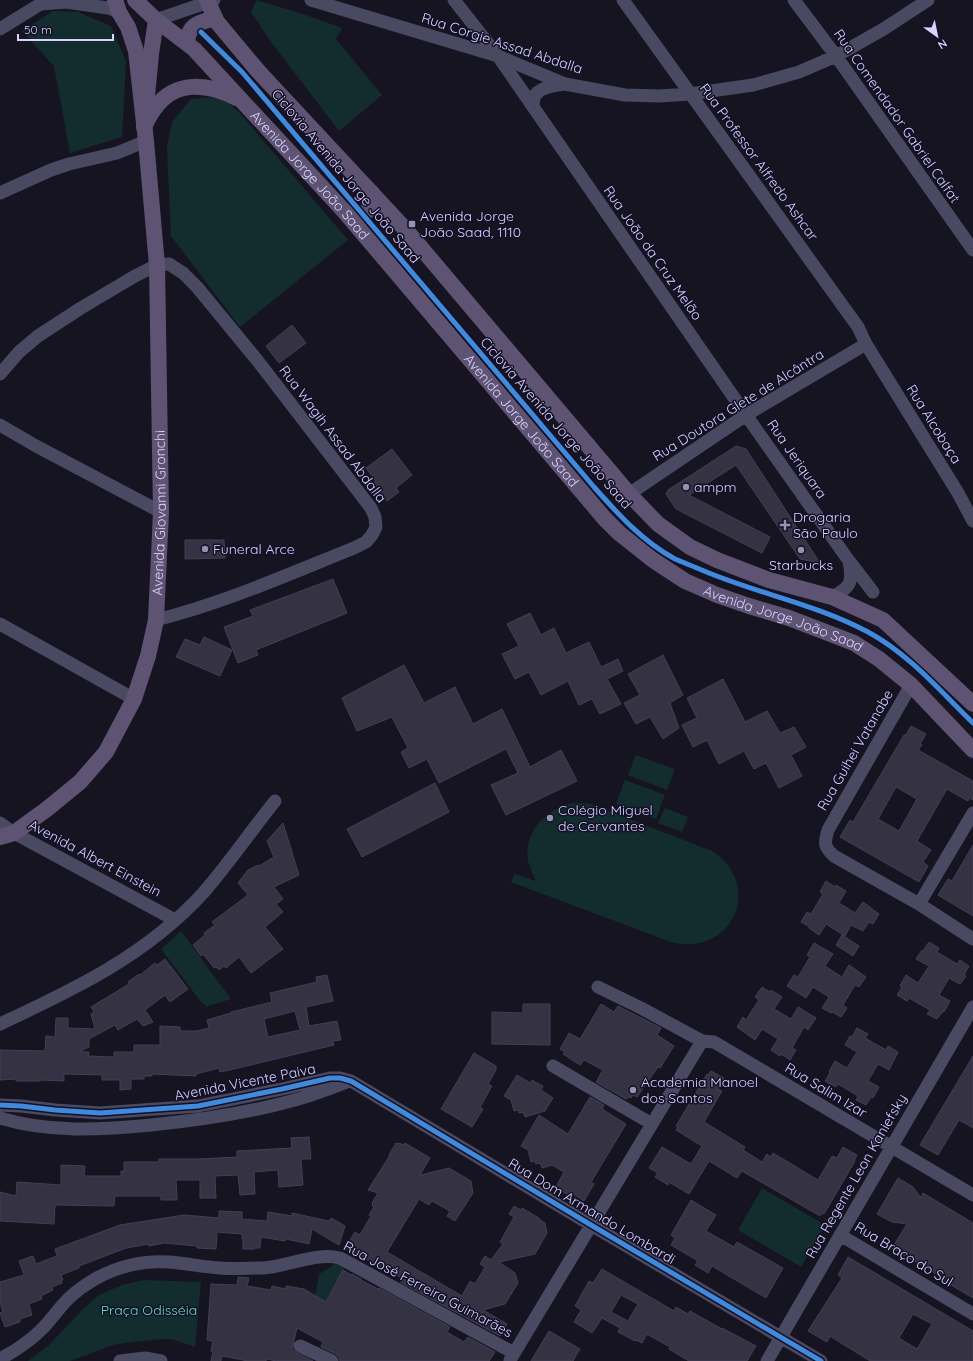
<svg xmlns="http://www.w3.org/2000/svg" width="973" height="1361" font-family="Quicksand,sans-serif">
	<rect width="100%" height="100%" fill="#161421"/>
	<path fill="#132c2d" d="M256,0L300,13L342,28L336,39L382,95L339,131L271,42L251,12Z
		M53,11L78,12L111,26L126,61L122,137L70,153L54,66L22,31Z
		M219,97L238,111L348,240L240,327L171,236L167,148L172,122L191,99Z
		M636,755L675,769L667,790L628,775Z
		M625,780L665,795L656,819L616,804Z
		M571,803H581L591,804L712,851C765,885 732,958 671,942L511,882L515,874L536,881C533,875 530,868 528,861C524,832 545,810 571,803Z
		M665,808L688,817L682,832L658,823Z
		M181,931L231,999L205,1007V1005L201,1002L161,949Z
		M762,1188L825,1225L801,1267L738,1230Z
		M335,1262L346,1265L326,1302L315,1296L319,1274L331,1267Z
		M143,1280L201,1282L195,1347L172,1339H164L132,1342L113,1345L70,1361H28L49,1345L82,1310L99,1295L122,1285Z"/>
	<path fill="#343243" stroke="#433f54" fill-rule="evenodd" d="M292,325L306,343L279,363L266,346Z
		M736,446L746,449L820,563L800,559L736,465L689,495L770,537L762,553L676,509L666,494L668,490Z
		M392,449L412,475L396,488L399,492L387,501L374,482L376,481L366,468Z
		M185,540H224L225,558L185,559Z
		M333,579L347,613L256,650L258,655L238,663L224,627L253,616L250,610Z
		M530,613L541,635L554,628L566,653L589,642L601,667L618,659L623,671L607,679L621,704L600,714L592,699L579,705L568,681L541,695L529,672L515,679L502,654L519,646L507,624Z
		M204,637L232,650L220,676L176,657L185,639L200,645Z
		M663,655L683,695L670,703L679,728L663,739L650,717L636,724L624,703L640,695L628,674Z
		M404,665L424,703L455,687L473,724L502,709L530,767L561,750L577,781L506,815L491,785L518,773L506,749L439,783L427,759L409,768L401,752L408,748L392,717L357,731L342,698Z
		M723,679L745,722L767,711L780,733L794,727L806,747L791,755L802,776L779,788L766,763L754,769L744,751L719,764L707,740L693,747L682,725L697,718L687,698Z
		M911,726L926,734L920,744L922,745L918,750L973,781V800L969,798L968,801L947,789L917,841L931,850L923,862L928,866L919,882L840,837L850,820L853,822L904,735H906ZM896,787L917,799L899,831L878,819Z
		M435,783L449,812L362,857L347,829Z
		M283,823L299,875L274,887L283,899L276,904L283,912L265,927L283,949L251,973L239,957L226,968L224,966L219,970L216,967L214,968L203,954L201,956L193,945L205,935L204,933L215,925L212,922L248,895L238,883L248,870L258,865L259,866L274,857L267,841Z
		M973,845V916L938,895L948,879L952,881Z
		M826,881L835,887L836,885L846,891L839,903L855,913L863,902L879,914L873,924L869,922L863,931L851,925L845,936L826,924L819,935L809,928L810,927L801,922L807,912L811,914L823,894L820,892Z
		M842,935L859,946L853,956L836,945Z
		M929,942L939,948L937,952L957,964L960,960L969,966L964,975L966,976L960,984L949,978L939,995L950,1001L944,1012L943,1011L937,1019L927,1014L930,1010L909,998L907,1001L897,995L902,987L900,986L906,975L918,983L929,966L916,959L922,950L923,951Z
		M814,943L833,954L825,966L842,977L849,965L866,977L859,987L855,985L843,1005L847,1008L841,1017L832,1012L831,1013L822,1008L829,997L813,987L806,998L787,986L794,975L798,977L810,957L807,955Z
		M165,959L188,989L170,1002L165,995L145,1010L153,1022L143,1026L137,1019L118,1030L115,1025L89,1039V1047L79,1052H89L88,1056L114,1057V1052H134V1045H160V1026L180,1027V1031H197L209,1028L207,1020L231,1013V1012L272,1002L270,993L317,982L316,977L327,975L333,1001L306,1007L309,1026L337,1021L341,1040L333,1041L334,1045L234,1069L220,1072L219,1068L196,1074V1076L152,1074V1076H144V1079H131V1089L120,1090V1080H102V1075L64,1074V1081L40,1080V1081H16V1079L0,1080V1050L45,1051L46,1036L55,1037L56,1018H68V1028L95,1029L91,1014L94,1012L91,1007L129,984L128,982L139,974L140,975L155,963L157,965ZM295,1011L300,1030L268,1037L264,1019Z
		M762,987L770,992L771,990L782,997L774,1009L791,1019L798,1007L816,1018L808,1030L804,1027L792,1048L796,1050L790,1060L781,1054L780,1056L771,1050L778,1039L762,1029L755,1040L737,1027L743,1017L746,1020L759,1000L755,997Z
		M523,1004H550V1045L492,1044V1012L523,1013Z
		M601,1004L614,1012L618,1006L661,1028L657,1035L674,1046L660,1068L658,1067L637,1097L633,1095L631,1098L629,1097L626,1099L596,1082L603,1070L584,1060L580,1065L563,1054L565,1052L560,1049L569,1033L580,1039Z
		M857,1028L868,1034L865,1038L886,1050L888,1046L898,1052L889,1070L878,1064L868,1081L879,1087L873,1098L871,1097L866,1105L856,1100L858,1096L838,1084L836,1087L825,1081L830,1073L829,1072L835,1061L847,1068L857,1052L845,1045L850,1036L852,1037Z
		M474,1053L496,1066V1070L488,1084L492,1086L480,1107L483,1109L472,1127L441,1109Z
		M973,1056V1128L959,1120L938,1155L920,1145Z
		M711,1071L724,1078L718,1089L722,1091L704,1122L745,1147L743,1150L762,1162L767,1154L771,1157L773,1153L818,1180L832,1156L837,1158L843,1147L857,1155L854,1161H855L824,1214L822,1213L820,1216L742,1171L737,1178L709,1161L689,1194L669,1182L668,1185L655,1177L658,1173L649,1168L662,1147L691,1164L702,1146L676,1130L678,1127L676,1126L707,1074L708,1075Z
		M517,1075L530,1083L532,1080L537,1083L543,1086L541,1090L553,1098L545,1111L525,1117L523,1112L519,1113L518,1110L514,1111L511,1100L504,1096Z
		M590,1097L604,1105L602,1109L626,1124L591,1182L594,1184L584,1201L570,1192L568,1195L556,1187L564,1172L552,1165L542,1168L540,1163L536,1164L535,1161L531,1162L528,1150L521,1146L539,1115L568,1134Z
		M309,1137L311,1159H301L303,1185L279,1187L278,1170L254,1172L255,1194L240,1195L238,1175L215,1176L216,1198H200V1180H176L177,1200H161V1196H115L114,1206L55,1205L54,1224L0,1221V1192L16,1196L17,1182L61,1185V1165L85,1166L84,1176H121V1171H124V1162H159V1159H199L237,1157V1151L292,1148L291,1138Z
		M396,1143L398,1144L399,1143L404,1145L405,1143L430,1158L420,1175L449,1168L471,1181L473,1193L455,1221L447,1216L450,1211L432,1201L429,1205L419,1199L387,1252L462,1296L470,1281L475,1284L485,1267L480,1264L485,1256L491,1260L503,1244L500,1242L514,1217L509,1214L514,1206L521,1210L522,1208L539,1218L540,1220L545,1223L547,1233L535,1254L499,1262L515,1273L518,1283L505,1304L483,1310L507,1324L500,1336L400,1282L402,1278L345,1248L355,1232L360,1235L371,1216L369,1215L374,1207L372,1206L373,1204L372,1203L378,1193L368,1190L390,1155H389Z
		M898,1178L913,1187L921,1198L923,1193L973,1223V1298L939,1278V1276L927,1268L892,1248L907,1224L892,1222L877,1214Z
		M691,1200L716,1215L706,1231L734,1247L737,1242L783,1268L766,1298L712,1266L708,1273L695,1265L698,1261L671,1245L675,1238L671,1235Z
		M219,1211L242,1212V1219L267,1221L268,1212L292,1216V1213L329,1221L331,1218L345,1226L339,1245L312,1229L309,1244L286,1239L285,1241L261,1237L260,1248H255L254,1249H243V1239H242V1234L217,1232L216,1249L197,1248V1246L164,1243L149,1246V1244L126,1248L79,1266V1268L61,1275L63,1280L61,1281L62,1283L52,1287L53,1290L41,1296L42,1299L29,1304L32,1315L20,1319V1322L5,1327L0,1313L3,1312L0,1302V1282L24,1275L19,1261L33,1256L36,1264L57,1256L55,1249L120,1225L184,1215L219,1218Z
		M848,1257L973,1331V1361H870L830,1336L827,1342L808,1331L842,1278L838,1275ZM913,1314L932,1324L917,1349L899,1338Z
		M602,1269L674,1311L676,1307L688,1314L690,1311L722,1329V1328L756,1346L747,1361H689L669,1349L670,1347L647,1334L642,1343L636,1340L635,1341L618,1332L620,1328L602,1318L592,1333L574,1322L581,1310L575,1306L589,1281L593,1283ZM621,1295L638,1304L628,1321L611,1312Z
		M343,1270L351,1275L352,1274L361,1279V1280L378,1289L379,1288L450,1327L447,1332L464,1342L468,1337L495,1352L489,1361H340L339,1357L336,1354L321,1347L323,1342L297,1328L292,1349L297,1353L313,1361H276L267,1359L266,1361H248L222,1356L221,1361H211L213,1352L211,1351L213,1341L207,1340L211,1284L237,1285L238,1277L249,1278L247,1286L271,1290L272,1286L286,1289V1286L304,1289L326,1302Z
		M549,1331L580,1349L573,1361H531Z"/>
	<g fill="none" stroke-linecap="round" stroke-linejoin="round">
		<path stroke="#4a4962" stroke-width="13" d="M311,0L498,56L565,84L625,95L659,96L690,94L753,85L799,72L836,56L882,30L928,0
			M454,0L498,56L746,415L849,561C853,583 851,587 832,597
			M623,0L858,327L866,344L958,493L973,521
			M794,0L836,56L973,250
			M41,4L66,2L108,8L119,12
			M156,20L214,0
			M0,29L47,0
			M534,108C529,89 549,86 564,84
			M0,193L51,170L69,164L117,153L146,141
			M0,374L19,352L38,336L81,308L135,276L157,265L169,264L183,273L197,287L257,360L371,508L375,517L376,527L372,535L366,542L354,548C289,574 224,603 156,620
			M0,425L36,446L161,512
			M629,494L746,415L866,344
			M850,562L873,592
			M0,624L134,699
			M911,685L828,830C824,843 824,847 834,856L919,904L973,939
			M0,823L14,833L175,920
			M919,904L973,813
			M598,987L641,1008L702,1041L714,1042L973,1195
			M0,1024C75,989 147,955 204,892C229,863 251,831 275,801
			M553,1066L652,1124
			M0,1105L21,1106L55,1110L100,1113L198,1106L282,1089L330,1078H340L351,1081L591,1225L821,1361
			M0,1118C48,1133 101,1130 151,1125C200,1120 248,1113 295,1100C314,1095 331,1088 350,1081
			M840,1235L973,1314
			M300,1346L332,1361
			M0,1359C15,1351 30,1341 42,1329C51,1320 59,1308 68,1299C76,1291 85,1285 95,1279C116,1267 143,1260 168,1262C185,1263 202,1267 220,1268C233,1269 248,1268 262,1268C288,1267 314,1252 340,1258L514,1353
			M510,1360L702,1041
			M120,1361L145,1358L161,1361
			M767,1361L973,1007"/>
		<g stroke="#5e5373" stroke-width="16">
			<path id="s1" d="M135,0L156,20L194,49L344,211L544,447L604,518L619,533L653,560L685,581L717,595L749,606L789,618L854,643L879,659L911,685L973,750"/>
			<path d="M207,0L217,22L258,71L406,230L629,494L658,524L690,547L717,560L769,580L832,597L883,620L973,704"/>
			<path d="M187,43C188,25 198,23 214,18"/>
			<path d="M147,96L151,54L156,20"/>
			<path d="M144,127C147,121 150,114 155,108C175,80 208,83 236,98"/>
			<path d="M344,211L351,215H363L371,207L372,193"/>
			<path id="s2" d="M0,837L14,833L47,809L80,782L106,752L134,699L148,656L156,620L161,512L157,265L146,141L136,51L128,27L119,12L115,0"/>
		</g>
		<defs>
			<path id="cycleway" d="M201,32L242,72L594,487C618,514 642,541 675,559C682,562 690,565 697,568C753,593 814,603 868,632C909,654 940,691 973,723
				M0,1105L21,1106L55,1110L100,1113L198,1106L282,1089L330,1078H340L351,1081L591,1225L821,1361"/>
		</defs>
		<use href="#cycleway" stroke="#130f26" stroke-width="8"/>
		<use href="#cycleway" stroke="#408adc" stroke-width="5"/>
	</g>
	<g fill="#9591b1" stroke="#130f26" stroke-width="1.5">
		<rect x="408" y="220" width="8" height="8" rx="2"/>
		<circle cx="686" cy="487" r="4"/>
		<path d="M783 519h4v4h4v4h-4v4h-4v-4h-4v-4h4z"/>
		<circle cx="205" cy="549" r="4"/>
		<circle cx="801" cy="550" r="4"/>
		<circle cx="550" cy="818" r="4"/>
		<circle cx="633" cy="1090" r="4"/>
	</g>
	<g text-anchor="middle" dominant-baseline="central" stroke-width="3" stroke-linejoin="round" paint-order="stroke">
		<g font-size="14" fill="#d9d4ff" stroke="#130f26">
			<text transform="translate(502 43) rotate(18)">Rua Corgie Assad Abdalla</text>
			<text transform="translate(897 116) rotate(55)">Rua Comendador Gabriel Calfat</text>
			<text transform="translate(759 162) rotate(54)">Rua Professor Alfredo Ashcar</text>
			<text stroke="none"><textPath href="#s1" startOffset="248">Avenida Jorge João Saad</textPath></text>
			<text transform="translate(346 176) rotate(50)">Ciclovia Avenida Jorge João Saad</text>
			<text transform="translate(653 253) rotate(55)">Rua João da Cruz Melão</text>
			<text transform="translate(738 405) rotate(-32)">Rua Doutora Glete de Alcântra</text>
			<text stroke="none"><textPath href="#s1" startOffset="572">Avenida Jorge João Saad</textPath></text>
			<text transform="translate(556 423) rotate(49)">Ciclovia Avenida Jorge João Saad</text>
			<text transform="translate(934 424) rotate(58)">Rua Alcobaça</text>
			<text transform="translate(333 434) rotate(53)">Rua Wagih Assad Abdalla</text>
			<text transform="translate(797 459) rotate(55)">Rua Jeriquara</text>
			<text stroke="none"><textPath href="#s2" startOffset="387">Avenida Giovanni Gronchi</textPath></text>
			<text stroke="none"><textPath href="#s1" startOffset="908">Avenida Jorge João Saad</textPath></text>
			<text transform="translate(855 750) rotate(-60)">Rua Guihei Vatanabe</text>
			<text transform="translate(95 858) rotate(28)">Avenida Albert Einstein</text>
			<text transform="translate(245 1082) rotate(-11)">Avenida Vicente Paiva</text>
			<text transform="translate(826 1090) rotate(31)">Rua Salim Izar</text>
			<text transform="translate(856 1176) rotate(-60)">Rua Regente Leon Kaniefsky</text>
			<text transform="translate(592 1211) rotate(31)">Rua Dom Armando Lombardi</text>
			<text transform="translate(904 1254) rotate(31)">Rua Braço do Sul</text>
			<text transform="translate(428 1289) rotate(28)">Rua José Ferreira Guimarães</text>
		</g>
		<g font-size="14" fill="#d9d4ff" stroke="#130f26" text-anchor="start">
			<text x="420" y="216">Avenida Jorge<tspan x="420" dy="16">João Saad, 1110</tspan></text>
			<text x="694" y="487">ampm</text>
			<text x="793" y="517">Drogaria<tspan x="793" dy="16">São Paulo</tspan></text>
			<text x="213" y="549">Funeral Arce</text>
			<text x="801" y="565" text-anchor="middle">Starbucks</text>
			<text x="558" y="810">Colégio Miguel<tspan x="558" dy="16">de Cervantes</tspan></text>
			<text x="641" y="1082">Academia Manoel<tspan x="641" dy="16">dos Santos</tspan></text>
		</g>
		<g font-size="14" fill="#5fe0c0" stroke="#130f26">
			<text x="149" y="1310">Praça Odisséia</text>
		</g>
	</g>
	<g transform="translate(937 36) rotate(147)" stroke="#130f26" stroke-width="3" paint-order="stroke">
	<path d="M0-3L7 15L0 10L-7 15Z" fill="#d9d4ff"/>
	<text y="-6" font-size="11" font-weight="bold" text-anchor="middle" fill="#d9d4ff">N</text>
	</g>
	<path d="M18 34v6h95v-6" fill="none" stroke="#d9d4ff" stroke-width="2"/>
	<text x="24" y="34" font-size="12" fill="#d9d4ff" stroke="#130f26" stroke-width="3" paint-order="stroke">50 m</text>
</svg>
